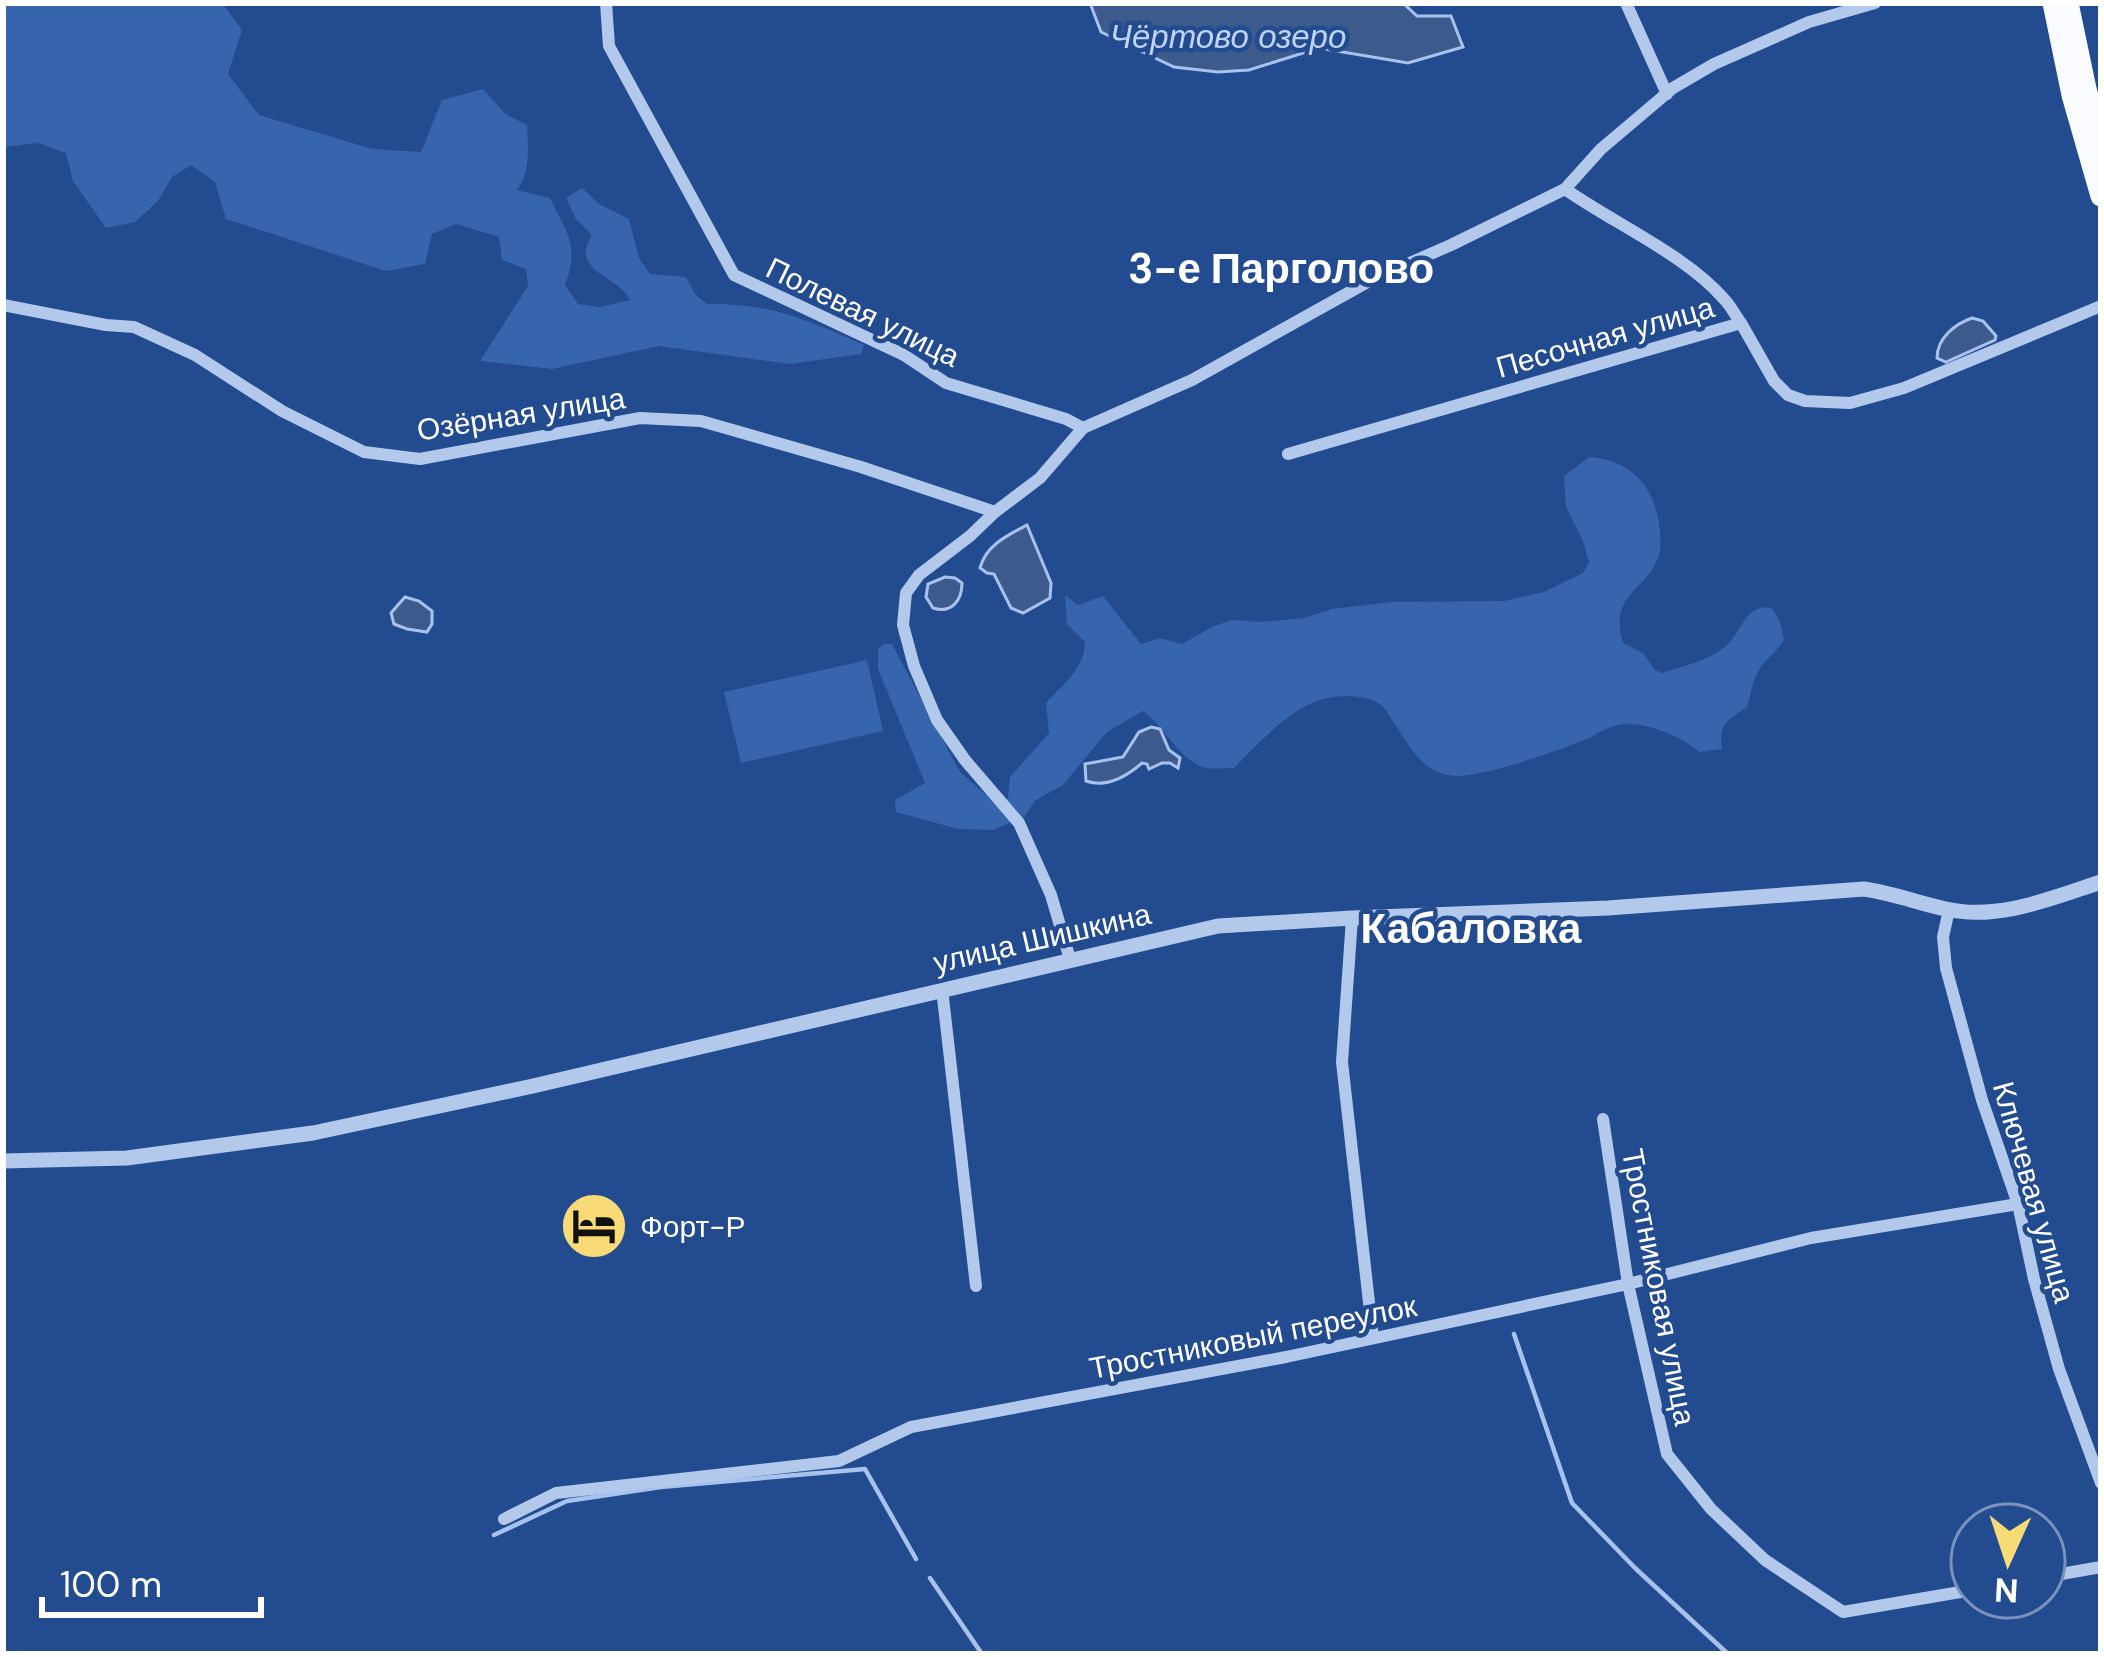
<svg xmlns="http://www.w3.org/2000/svg" width="2104" height="1657" font-family="'DM Sans',sans-serif">
	<rect width="100%" height="100%" fill="#224b90"/>
	<path fill="#3664ad" d="M3,3H222L242,30L228,74L259,115L372,149L421,152L442,100L483,89L505,114L527,125C528,147 531,172 517,190L550,198C567,234 580,245 565,285L578,304L600,307L630,300C618,275 569,272 592,235L576,219L566,198L582,188L599,204L629,219L639,258L650,274L686,277L695,294L707,304C771,303 807,320 864,345L861,354L790,364L659,346L552,369L480,361L528,286L526,269L502,260L499,237L456,224L432,234L425,264L386,271L226,219L215,182L191,165L172,177L158,201L135,222L106,228L73,181L66,153L38,143L3,147Z
		M1589,457C1633,459 1657,490 1660,532C1660,535 1661,548 1660,551C1651,591 1607,591 1623,643L1643,653L1655,670L1662,673C1682,666 1708,661 1725,647C1742,633 1746,600 1773,609L1780,622L1784,640C1778,650 1770,656 1762,665C1753,677 1751,693 1747,707C1727,721 1719,722 1722,749L1699,752C1680,735 1640,719 1614,726C1606,728 1597,734 1589,738C1560,750 1487,776 1457,776C1422,775 1410,746 1392,720C1388,715 1386,708 1381,705C1368,695 1343,695 1328,698C1293,704 1258,744 1234,768C1225,768 1211,770 1203,767C1176,757 1165,726 1143,711L1107,732L1063,785L1036,800L1024,817L993,830L958,829L896,812L895,800L925,783L878,669V648L885,644H892L960,772L985,794L1004,803L1008,797L1010,777L1049,733L1046,703C1064,683 1084,670 1085,642L1067,624L1065,595L1078,605L1103,596L1141,644L1160,638L1182,644L1212,627L1232,620L1263,622L1304,618L1332,609L1392,602L1504,601L1544,592L1583,573L1589,562L1583,541L1566,507L1564,476Z
		M867,660L883,731L741,763L724,692Z"/>
	<path fill="#3d5a8c" stroke="#a7c3ed" stroke-width="3" d="M1090,3H1403L1417,16H1451L1463,47L1408,63L1319,48L1249,70L1218,72L1174,67L1101,32Z
		M1972,318L1983,321L1996,336L1995,340L1946,362L1937,358C1937,338 1955,324 1972,318Z
		M1027,525L1051,583L1050,598L1023,613L1011,608L994,574L987,573L980,568C986,545 1008,535 1027,525Z
		M945,577L955,578L962,583C962,600 952,614 933,608L926,597L928,584Z
		M405,597L419,601L432,611V624L427,632L407,629L394,624L391,613Z
		M1151,727L1160,729L1169,750L1180,758L1178,768L1170,763H1162L1149,769L1147,764L1142,763C1127,776 1106,788 1086,781L1085,764L1123,757L1139,732Z"/>
	<g fill="none" stroke-linecap="round" stroke-linejoin="round">
		<path stroke="#a7c3ed" stroke-width="4.5" d="M1514,1334L1572,1503L1635,1568L1728,1654
			M494,1535L567,1501L661,1487L865,1469L916,1559
			M930,1578L982,1654"/>
		<path stroke="#b3c9ec" stroke-width="12" d="M606,3L609,46L734,275L904,355L946,383L1066,419L1083,428L1192,380L1373,279L1451,245L1565,189L1601,149L1673,88L1714,64L1809,22L1875,3
			M1626,3L1667,94
			M1565,189C1613,223 1686,255 1724,299C1731,306 1735,315 1741,323
			M3,305L106,325L134,327L195,355L282,411L364,452L420,459L640,418L701,421L861,467L995,512
			M1288,454L1741,323L1774,381L1788,395L1805,401L1850,403L1904,388L2101,306
			M1949,910L1943,937L1946,968L1982,1100L2018,1204L2034,1279L2059,1369L2101,1483
			M1352,918L1342,1062L1373,1338
			M1070,959L1051,895L1019,823L965,760L937,720L914,666L903,625L906,593L919,575L970,536L995,512L1040,478L1083,428
			M942,989L976,1286
			M1603,1119L1628,1284L1667,1454L1711,1509L1765,1560L1843,1612L1972,1590
			M504,1519L556,1493L839,1461L911,1427L1286,1357L1628,1284L1811,1238L2018,1204
			M2044,1577L2101,1567"/>
		<path stroke="#b3c9ec" stroke-width="15" d="M3,1161L127,1158L313,1133L533,1086L1218,926L1352,918L1608,908L1864,889C1893,893 1918,903 1946,909C1998,921 2052,898 2101,882"/>
		<path stroke="#f9fbff" stroke-width="21" d="M2053,3L2072,95L2101,196
			M2068,3L2086,89L2101,141"/>
	</g>
	<defs>
		<symbol id="hotel-disc" viewBox="-11 -11 22 22"><circle r="9.5" fill="#f8db76" stroke="#224b90"/><path d="M-6-4.5h1.5V1H6V5H4.5V3h-9V5H-6ZM-4 0a1.8 1.8 0 1 1 3.6 0ZM.5 0V-2.5h3Q6-2.5 6 0Z" fill="#111"/></symbol>
	</defs>
	<g fill-rule="evenodd">
		<use href="#hotel-disc" x="556" y="1188" width="76" height="76"/>
	</g>
	<g text-anchor="middle" dominant-baseline="central" stroke-width="9" stroke-linejoin="round" paint-order="stroke">
		<g font-size="30" fill="#fff" stroke="#224b90">
			<text transform="translate(863 312) rotate(26)">Полевая улица</text>
			<text transform="translate(1605 337) rotate(-16)">Песочная улица</text>
			<text transform="translate(521 414) rotate(-9)">Озёрная улица</text>
			<text transform="translate(1042 938) rotate(-13)">улица Шишкина</text>
			<text transform="translate(2034 1192) rotate(74)">Ключевая улица</text>
			<text transform="translate(1659 1287) rotate(79)">Тростниковая улица</text>
			<text transform="translate(1253 1337) rotate(-11)">Тростниковый переулок</text>
		</g>
		<g font-size="30" fill="#fff" stroke="#224b90" text-anchor="start">
			<text x="640" y="1226">Форт-Р</text>
		</g>
		<g font-size="33" font-style="italic" fill="#bfd4f3" stroke="#224b90">
			<text x="1228" y="36">Чёртово озеро</text>
		</g>
		<g font-size="42" font-weight="bold" fill="#fff" stroke="#224b90">
			<text x="1281" y="268">3-е Парголово</text>
			<text x="1471" y="928">Кабаловка</text>
		</g>
	</g>
	<rect width="2104" height="1657" fill="none" stroke="#ffffff" stroke-width="12"/>
	<g transform="translate(2008 1561) rotate(183)"><circle r="57" fill="#224b90" stroke="#7a93bc" stroke-width="3"/>
	<path d="M0-9L21 45L0 30L-21 45Z" fill="#f8db76"/>
	<text y="-18" font-size="33" font-weight="bold" text-anchor="middle" fill="#ffffff">N</text>
	</g>
	<path d="M42 1597v18h219v-18" fill="none" stroke="#ffffff" stroke-width="6"/>
	<text x="60" y="1597" font-size="36" fill="#ffffff" stroke="#224b90" stroke-width="9" paint-order="stroke">100 m</text>
</svg>
